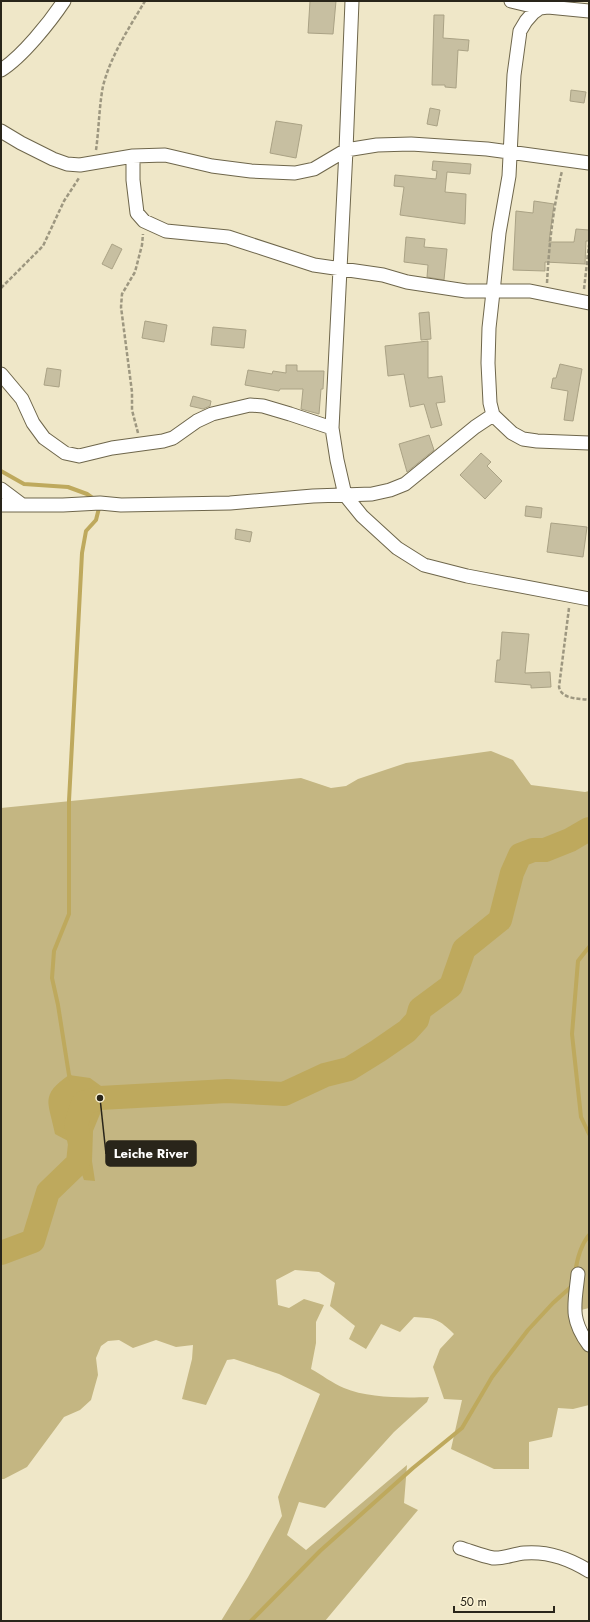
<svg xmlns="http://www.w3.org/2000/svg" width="590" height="1622" font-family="Jost,sans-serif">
	<rect width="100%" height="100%" fill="#efe7c8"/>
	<path fill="#c4b682" d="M491,751L513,760L531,785L585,792L589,791V1308L581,1310L585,1335L589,1336V1405L573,1409L558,1408L552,1437L529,1442V1469H494L451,1449L462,1400L444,1399L433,1367L440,1349L454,1334C439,1319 435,1318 414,1317L400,1332L381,1324L366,1349L349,1339L355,1326L330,1306L335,1283L319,1272L295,1270L276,1280L278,1305L289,1308L304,1299L324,1305L316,1322V1343L311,1369C322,1375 332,1383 344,1388C367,1398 404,1398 429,1397L427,1402L394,1432L325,1508L299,1502L287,1535L306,1550L407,1465L404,1503L418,1510L325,1621H221L248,1577L282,1516L278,1497L320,1394L279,1374L234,1359L227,1360L206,1405L182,1399L192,1359L193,1345L176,1347L156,1340L133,1348L119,1340L108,1341L101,1346L96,1358L98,1375L91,1400L80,1410L64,1417L27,1467L4,1479H1V808L301,778L331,788L346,786L358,779L406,763Z"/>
	<path fill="#bea95d" d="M69,1075L90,1078L101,1086L100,1114L93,1131L92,1161L95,1181L84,1180L70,1142L55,1134C49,1102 39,1096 69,1075Z"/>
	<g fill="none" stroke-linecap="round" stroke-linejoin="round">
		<path stroke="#bea95d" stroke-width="4" d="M1,471L24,484L68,487L87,494L94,499
			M589,947L578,961L572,1034L581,1117L589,1134
			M71,1079L69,1075L58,1005L52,978L54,951L69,914V801L82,553L86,531L96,520L100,504
			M575,1273C577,1259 580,1246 589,1235
			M251,1621L320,1551L413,1468L462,1428L492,1377L528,1330L553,1303L572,1286"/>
		<path stroke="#bea95d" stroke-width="24" d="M1,1253L33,1241L48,1192L78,1163L80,1144L76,1124L83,1103L100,1098L227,1091L284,1094L325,1075L349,1069L378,1051L407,1031L417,1020L420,1009L451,986L464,949L500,920L512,873L520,855L533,850H545L570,840L589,829"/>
	</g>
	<path fill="#c7bfa1" stroke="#aaa285" d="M310,1H336L333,34L308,33Z
		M434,15H444L443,38L469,40L468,51L458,50L456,88L445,87V85H432Z
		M571,90L586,92L584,103L570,101Z
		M430,108L440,110L437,126L427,124Z
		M276,121L302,125L296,158L270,153Z
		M433,161L471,164L470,174L447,172L445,192L466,194L465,224L400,215L404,187L394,186L395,175L436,179L437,171L432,170Z
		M534,201L554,204L549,242H574L576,229L589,230V241H586L585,264L545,262V271L513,270L516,211L533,213Z
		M406,237L425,239L424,247L447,249L444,280L427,277L428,265L404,262Z
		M112,244L122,249L112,269L102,264Z
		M429,312L431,339L421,340L419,313Z
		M145,321L167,325L164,342L142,338Z
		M213,327L246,330L244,348L211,345Z
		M428,341V378L442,376L445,402L436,403L442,425L431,428L424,404L410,407L404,374L388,376L385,346Z
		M560,364L582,369L573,421L564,420L568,391L551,388L553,378H556Z
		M286,365H297V371H324L323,389H321L319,414L301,409L303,389H280L279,391L245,385L248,370L272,374L273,371L286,373Z
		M47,368L61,370L59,387L44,385Z
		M193,396L211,401L210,406L203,409L190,406Z
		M429,435L434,450L407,472L399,444Z
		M481,453L491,462L487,466L502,481L485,499L460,475Z
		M526,506L542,508L541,518L525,516Z
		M551,523L587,527L583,557L547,552Z
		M236,529L252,532L250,542L235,539Z
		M502,632L529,634L525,673L550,672L551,687L531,688V685L495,682L497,660H500Z"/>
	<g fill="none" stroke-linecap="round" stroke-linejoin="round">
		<defs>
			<path id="minor" d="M352,1L346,150L332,428L337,460L345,495L362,516L397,548L424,565L467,576L589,599
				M511,1L540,8
				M589,11L548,7L540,8L533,13L526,21L520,31L514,75L509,176L499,233L493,292L489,328L488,363L490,403L493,415L512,433L523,439L537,441L589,443
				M1,70C22,57 50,22 64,1
				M1,131L21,143L53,159L67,164L80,165L133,156L165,155L212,166L251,171L295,173L314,169L346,150L377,145L411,144L487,149L589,163
				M133,156V180L137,213L144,221L166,231L228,237L314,265L383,275L407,282L466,291H530L589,303
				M1,374L22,399L33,423L44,438L65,453L79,456L112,448L163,441L173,438L197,421L212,414L250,405L263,406L290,414L332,428
				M1,489L21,504
				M1,505H63L100,503L121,505L230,503L313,496L372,494L390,490L405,484L475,427L493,415
				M578,1274C575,1304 569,1318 589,1345
				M460,1548C470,1551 482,1556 493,1558C504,1559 513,1554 524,1553C547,1551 570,1559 589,1571"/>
		</defs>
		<use href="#minor" stroke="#6e664b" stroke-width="15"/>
		<path stroke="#9d9780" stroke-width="2.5" stroke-dasharray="4 2" stroke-linecap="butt" d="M96,150C99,129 99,107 103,86C111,55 129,28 145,1
			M547,283C549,245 553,208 562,171
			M1,288L43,246L64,201L79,178
			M584,289L589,245
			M138,433L132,410V392L121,307L122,294L135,272L142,245L143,234
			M569,608L559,687C562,700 579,698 589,700"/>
		<use href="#minor" stroke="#fff" stroke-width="13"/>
	</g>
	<path fill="none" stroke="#29251a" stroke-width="1.5" d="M100 1098L106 1154"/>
	<circle fill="#29251a" stroke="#fcf4d5" stroke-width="1.5" cx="100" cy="1098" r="4"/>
	<rect fill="#29251a" stroke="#29251a" stroke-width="1.5" x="106" y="1141" width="90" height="25" rx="4"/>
	<g font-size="13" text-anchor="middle" font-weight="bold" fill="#fff">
		<text x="151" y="1158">Leiche River</text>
	</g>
	<rect width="590" height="1622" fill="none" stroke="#29251a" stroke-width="4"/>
	<path d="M454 1606v6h100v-6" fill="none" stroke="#29251a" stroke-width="2"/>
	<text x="460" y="1606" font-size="12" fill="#29251a" stroke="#fcf4d5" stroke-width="3" paint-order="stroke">50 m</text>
</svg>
